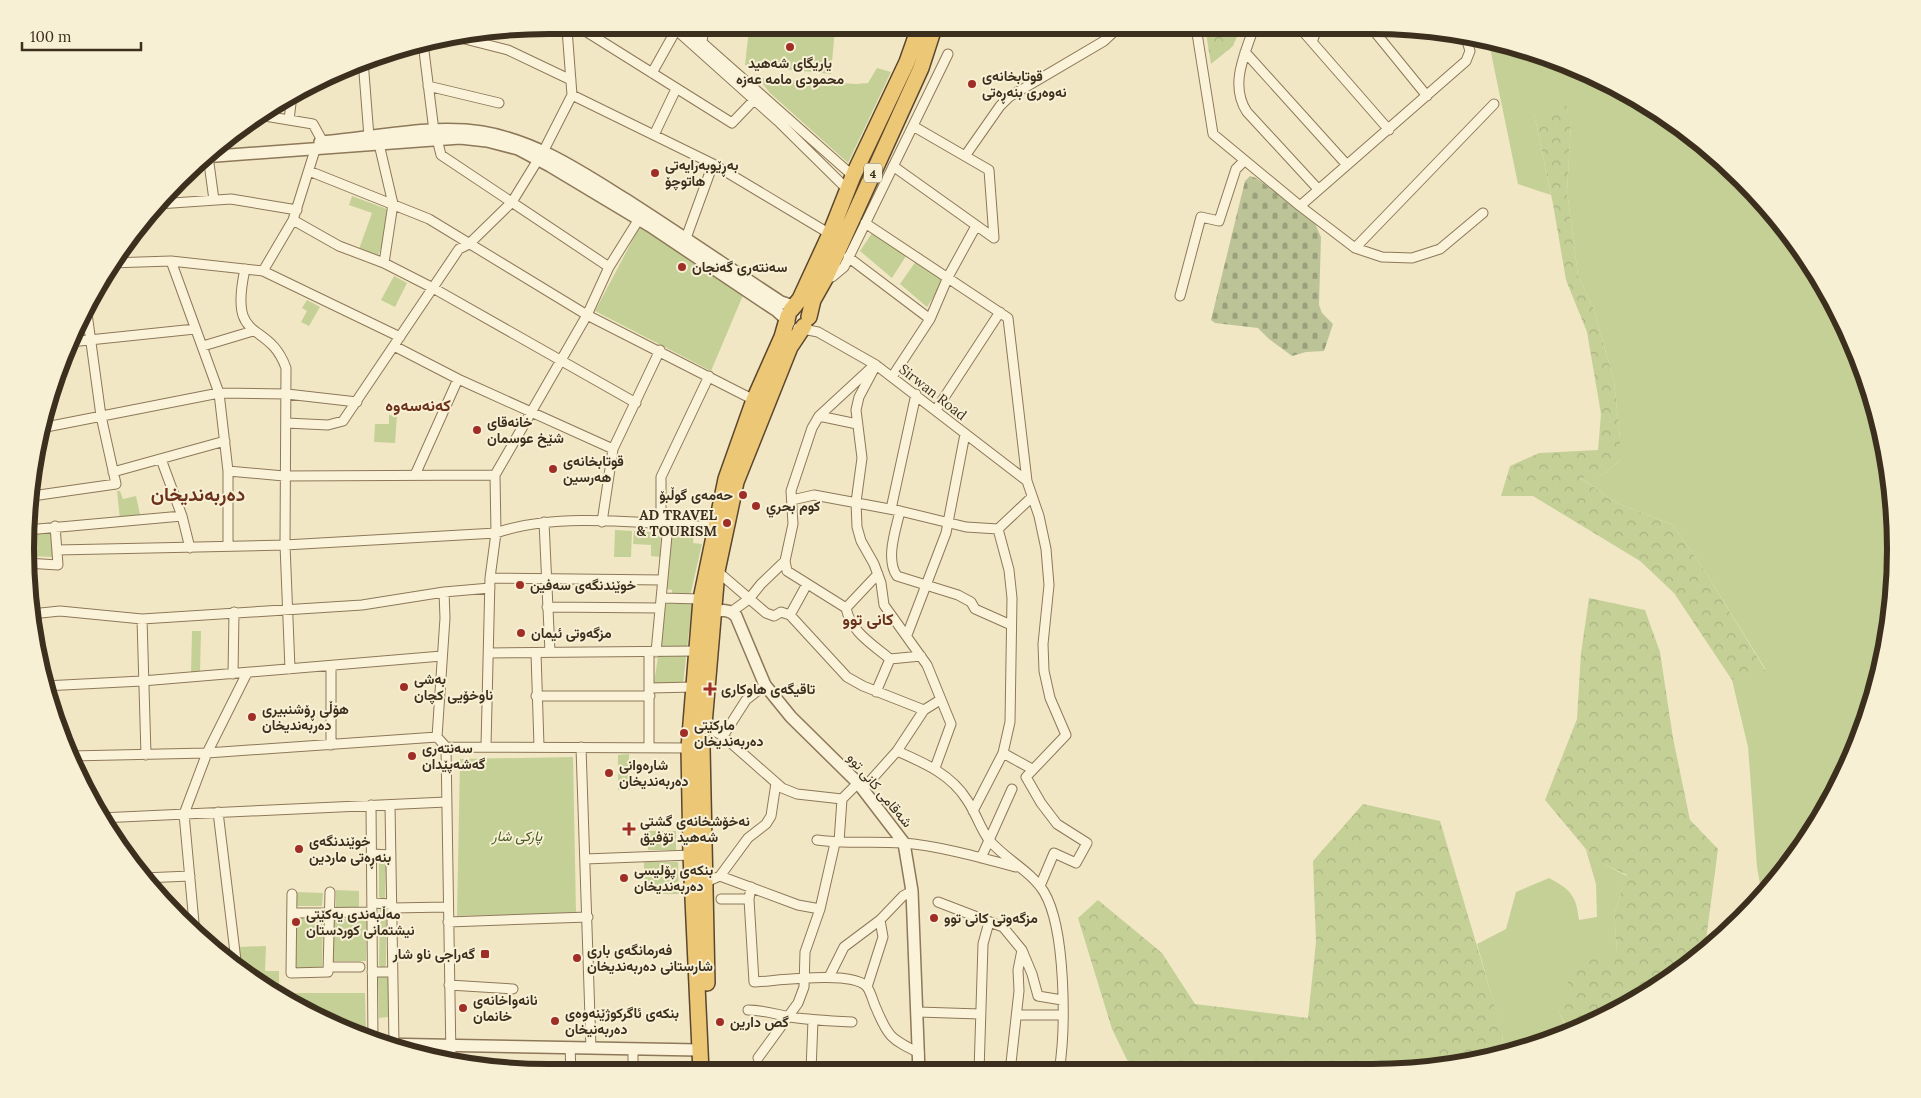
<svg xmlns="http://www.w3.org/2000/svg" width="1921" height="1098" font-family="Lora,Vazirmatn,serif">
	<defs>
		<pattern id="forest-crowns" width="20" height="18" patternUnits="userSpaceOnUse" patternTransform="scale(1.25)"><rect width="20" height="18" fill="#c5d097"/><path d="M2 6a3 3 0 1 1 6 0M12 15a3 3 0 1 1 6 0" fill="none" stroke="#aab382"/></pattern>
		<pattern id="cemetery-stones" width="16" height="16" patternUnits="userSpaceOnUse" patternTransform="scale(1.25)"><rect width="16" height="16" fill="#bcc497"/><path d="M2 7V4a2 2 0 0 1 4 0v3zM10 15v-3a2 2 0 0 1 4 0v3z" fill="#9aa07b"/></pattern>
	</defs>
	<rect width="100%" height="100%" fill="#f1e7c5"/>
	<path fill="#c5d097" d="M835,28L831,74L745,65L749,29Z
		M1489,43L1540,53L1663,113L1742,178L1808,258L1856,348L1886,446L1896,549L1886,651L1856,749L1808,840L1762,895L1757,867L1748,747L1732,680L1766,670L1706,573L1673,525L1617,503L1579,477L1604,474L1620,460V439L1614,381L1593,307L1578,276L1567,191L1571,123L1534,113L1551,195L1518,184Z
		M877,68L891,72L848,163L770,93L758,78L856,84L868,83Z
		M352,196L387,209L386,235L378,256L359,249L372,213L349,205Z
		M640,226L744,293L711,371L595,311Z
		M872,233L906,256L892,278L860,251Z
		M916,261L945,280L927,307L900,284Z
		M394,276L407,283L395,307L381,300Z
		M307,300L320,307L309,326L301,322L307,311L302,308Z
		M389,415L397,416L395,443L374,442L375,424H389Z
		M117,491H120L123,499L136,496L141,519L120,520Z
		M615,530L632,531L631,557H614Z
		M671,530L694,532L693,543L702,544L690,596L672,595V590L666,589Z
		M52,531L54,557L26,556L27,535Z
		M634,531L661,533L660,557L651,556V545L633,544Z
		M666,604H692L683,684L654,683Z
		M192,631H201L200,673H191Z
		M629,754L630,790H618V755Z
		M573,757L576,913L457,916L460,759Z
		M648,831H676V850H648Z
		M1586,850L1596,860L1627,876L1614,913L1617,952L1559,1012L1568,1032L1540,1045L1501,1053L1503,1036L1477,944L1506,929L1516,892L1549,878C1571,890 1576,895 1579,920L1597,917L1596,884Z
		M383,859L386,862L385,900L379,897V862Z
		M644,862H678L679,894H657V885H644Z
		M336,890L359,891V908L336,907Z
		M295,892L323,893L322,906H295Z
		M380,907H384L386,910V965L383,969L379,965Z
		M295,915H323L322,969L294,968Z
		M334,919H367L366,961H333Z
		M266,946L265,971H279V993H365L366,1035H360L258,985L242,972L239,947Z
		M378,977H388V1017L379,1018Z"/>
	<path fill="url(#forest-crowns)" d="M1205,27H1241L1233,46L1211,64Z
		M1567,106L1571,123L1567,191L1578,276L1593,307L1614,381L1620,439V460L1604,474L1580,478L1617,503L1673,525L1706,573L1766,671L1732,680L1674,593L1640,561L1533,496H1501L1510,466L1539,453L1598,450L1601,414L1587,332L1566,280L1553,204L1534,113Z
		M1589,598L1645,610L1660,652L1673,738L1690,820L1718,849L1706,940L1699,953L1634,1003L1569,1032L1559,1012L1573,965L1617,952L1614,913L1627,875L1595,860L1545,800L1577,719L1581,653Z
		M1363,804L1440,821L1503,1034L1501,1053L1407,1072H1235L1233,1070V1072H1133L1112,1029L1078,918L1098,900L1162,953L1195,1004L1308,1018L1316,942L1313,861Z"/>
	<path fill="url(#cemetery-stones)" d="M1250,176L1256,178L1313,219L1321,237L1319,305L1322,313L1333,324L1324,351L1306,352L1292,356L1269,339L1258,328L1215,323L1211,320L1245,181Z"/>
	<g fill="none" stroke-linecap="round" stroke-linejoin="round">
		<defs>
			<path id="minor" d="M1370,26L1427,96
				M1196,27L1213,134L1300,206L1355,248L1382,257L1412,258L1440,249L1483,213
				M1254,27C1245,54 1229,85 1247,112L1318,189
				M1299,27L1389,130
				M582,29L732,123L754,100
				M675,29L780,123L848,190
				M687,29L853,176
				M453,36L508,50L571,80
				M702,41L704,29
				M1312,42L1318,26
				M423,43L434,131
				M1245,52L1347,165
				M363,60L369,137
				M652,73L676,30
				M428,86L499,103
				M572,95L713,164L830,234
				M259,115L313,124L323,142
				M289,120L292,95
				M913,126L989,170L994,238
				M654,135L676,89
				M437,139L441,155L609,267
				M379,144L393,204L384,263
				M208,156L214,200
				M965,156L1000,106L1009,97L1104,41L1119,27
				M893,166L994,238
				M309,171L429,219L587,315L754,400
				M158,204L231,199L297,210
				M1300,206L1466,61L1470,51L1466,38
				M293,220L339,246L384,263L433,288L636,403
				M865,223L1008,318L1027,481L1039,516L1046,549L1049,585L1043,644L1044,671L1050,698L1066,735L1026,777L1041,803L1057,824L1087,843L1076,863L1054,853L1040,886
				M686,238L713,164
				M1355,248L1494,104
				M848,257L930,319
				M171,261L219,393L228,471V545
				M110,263L171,261L263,271L400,337
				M245,269C228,347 268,318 286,368L285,545L290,669
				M263,271L293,220L315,150
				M826,277H832L844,267L948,54
				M1180,296L1201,217L1219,221L1236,169L1244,161
				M798,328L818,332L876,365L1027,481
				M70,342L195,329
				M203,346L253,331
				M394,346L458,379L613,449
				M876,365L859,397L856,410L862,458L856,502L857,527L861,541L874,564L881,583L884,605L927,665L951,724L935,768
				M892,377L930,319L948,277L976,226
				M936,410L1000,312
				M819,416L857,424
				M286,423L328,425L343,421L459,249L469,244L512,202L544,150L572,95L567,29
				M41,428L219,393L287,394L357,402
				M161,459L182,516L190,548
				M228,471L284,476L495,475
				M113,472L225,441
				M415,475L458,379
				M32,496L116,484L101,416L86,306
				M792,500L814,495L900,511L966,527L998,529
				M891,509L916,394
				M900,511C896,529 885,559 897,576L958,595L971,602L975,609L1011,625
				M544,522L550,652
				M602,522L613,449L660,350
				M661,525V477L709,376
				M27,530L182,516
				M57,550L285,545L496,533C558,511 649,524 715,527
				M785,561L787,571L846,608C851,632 872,644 890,659L921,656
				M26,563L58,565L55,526
				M717,571L766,613L774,616L781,612L790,615L847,677L863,686L924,710
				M490,578L663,580
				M661,598L701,599
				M547,607L660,608
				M846,608L878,574
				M731,612L749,599L761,584L785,561L793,524L791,491L812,428L819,416L871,368
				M31,614L60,611L142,619L362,605L444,592L490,588
				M790,615L807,584
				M142,619L146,755
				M907,635L946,533L965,434
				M656,652L668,525
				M489,653L697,651
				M536,653L539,746
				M331,666V745
				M233,674L234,612
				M44,686L142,681L442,656
				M650,688L694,687
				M876,692L890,659
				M536,696H650
				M704,725L723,736L782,788L797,794L842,799
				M723,736L746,700L765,685
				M437,737L445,618L444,592
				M486,746L490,578L496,533L495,475L587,315L609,267L639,219
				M446,747L451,1059
				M581,747L591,1048
				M649,747V652
				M897,751C924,763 951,774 967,800C976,813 980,828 989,840C1005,859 1031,871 1044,892C1066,929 1066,1029 1059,1072
				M1003,753L1032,769
				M70,756L207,753L437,737L446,747L692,748
				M863,789L897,751L924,710L940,700
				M371,805L373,1041
				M390,805L394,1044
				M973,811L1003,753L1010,722L1012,598L1009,570L998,529L1032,497
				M218,812L237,969
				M100,818L446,802
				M817,840C845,844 874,841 902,843C936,845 983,858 1016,867
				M839,842L842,799L858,783
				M372,854L391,855
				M981,858L1012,789
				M585,859L691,855
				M720,876L798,905L820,909
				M143,878L190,876
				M704,883L720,876L748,838L766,824L771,816L776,783
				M751,887L749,899L754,982C776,981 853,970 867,987C871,992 873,1002 876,1008C888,1037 891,1039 919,1053
				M292,894L291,973L328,972L330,892
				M721,899H749
				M938,902L1003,927L1022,950L1032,974L1038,996L1062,1000
				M372,903L392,904
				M392,908L448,907
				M292,913L372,912
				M448,922L588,917
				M195,934L184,814L207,753L247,673
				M328,967H360
				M372,972H393
				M829,977L844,947L880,920L903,896L912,891
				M449,985L513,989
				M867,987L883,937L880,920
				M748,1010C763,1010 775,1014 790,1017C810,1020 831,1021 852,1022
				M918,1012L980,1014
				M1017,1015H1062
				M570,1047L571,1072
				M633,1049V1072
				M758,1058L798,1003L804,987L805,952L820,909L835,843
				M811,1071L813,1020
				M979,1072L983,944L989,922
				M1010,1072L1019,991L1018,970L1022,950"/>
			<path id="tertiary" d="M320,142C373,138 429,124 482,132C536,141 580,171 625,199C678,233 729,268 781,302L796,307
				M203,157L460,138L487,141L518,149L550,166L650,226L777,311L789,322
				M713,612C722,610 729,609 736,616L765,685L791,717L858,783L904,843L912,891L919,1072
				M378,1044L699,1050"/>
			<path id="trunk" d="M791,310L800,299L830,234L853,176L907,62L919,28
				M809,317L813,300L826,277L921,68L934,28
				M707,983L702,748L717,571L736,482L790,347L804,326
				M701,1072L691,855L689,748L701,599L726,479L754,400L782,337L788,316"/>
		</defs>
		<use href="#minor" stroke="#8d7859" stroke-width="11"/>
		<use href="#tertiary" stroke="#8d7859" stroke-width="14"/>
		<use href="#trunk" stroke="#5b462e" stroke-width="18"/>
		<use href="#minor" stroke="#fbf3d9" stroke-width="9"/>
		<use href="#tertiary" stroke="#fbf3d9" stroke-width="11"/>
		<use href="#trunk" stroke="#ecc776" stroke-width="15"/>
	</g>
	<g fill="#9f2e26" stroke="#f8f0d5" stroke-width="2">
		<circle cx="790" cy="47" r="5"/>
		<circle cx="972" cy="84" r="5"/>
		<circle cx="655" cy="173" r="5"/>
		<circle cx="682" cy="267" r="5"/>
		<circle cx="477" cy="430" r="5"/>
		<circle cx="553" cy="469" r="5"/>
		<circle cx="743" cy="495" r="5"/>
		<circle cx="756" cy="506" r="5"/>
		<circle cx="727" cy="523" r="5"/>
		<circle cx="520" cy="585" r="5"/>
		<circle cx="521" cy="633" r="5"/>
		<circle cx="404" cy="687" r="5"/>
		<path d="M707.5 681.5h5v5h5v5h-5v5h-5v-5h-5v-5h5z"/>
		<circle cx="252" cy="717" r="5"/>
		<circle cx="684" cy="733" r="5"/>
		<circle cx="412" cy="756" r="5"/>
		<circle cx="609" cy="773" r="5"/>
		<path d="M626.5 821.5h5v5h5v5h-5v5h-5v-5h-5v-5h5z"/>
		<circle cx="299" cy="849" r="5"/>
		<circle cx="624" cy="878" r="5"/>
		<circle cx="934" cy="918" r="5"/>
		<circle cx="296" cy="922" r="5"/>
		<rect x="480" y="949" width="10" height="10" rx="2.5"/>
		<circle cx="577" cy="958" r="5"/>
		<circle cx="463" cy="1008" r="5"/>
		<circle cx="555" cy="1021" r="5"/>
		<circle cx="720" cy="1022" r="5"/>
	</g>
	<g text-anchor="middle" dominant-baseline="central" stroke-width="4" stroke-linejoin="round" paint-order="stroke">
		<rect fill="#f8f0d5" stroke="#746955" stroke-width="1" x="864" y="163.5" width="18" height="19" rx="4"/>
		<g font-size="12" font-weight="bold" fill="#3c2f1e">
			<text x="873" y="173">4</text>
		</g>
		<g font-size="14" font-weight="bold" fill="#3c2f1e" stroke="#f8f0d5" text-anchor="start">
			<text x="790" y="63" text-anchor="middle">یاریگاى شه‌هید<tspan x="790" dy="16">محمودى مامه‌ عه‌زه</tspan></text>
			<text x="982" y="76">قوتابخانەی<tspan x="982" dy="16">نەوەری بنەڕەتی</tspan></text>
			<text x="665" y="165">بەڕێوبەرایەتی<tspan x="665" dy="16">هاتوچۆ</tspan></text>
			<text x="692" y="267">سەنتەری گەنجان</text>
			<text x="487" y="422">خانەقای<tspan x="487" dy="16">شێخ عوسمان</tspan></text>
			<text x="563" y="461">قوتابخانەی<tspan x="563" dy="16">هەرسین</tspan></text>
			<text x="733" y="495" text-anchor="end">حەمەی گوڵبۆ</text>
			<text x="766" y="506">کوم بحري</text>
			<text x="717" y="515" text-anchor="end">AD TRAVEL<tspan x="717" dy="16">&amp; TOURISM</tspan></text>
			<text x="530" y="585">خوێندنگەی سەفین</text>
			<text x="531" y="633">مزگەوتی ئیمان</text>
			<text x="414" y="679">بەشی<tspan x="414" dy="16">ناوخۆیی کچان</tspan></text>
			<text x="721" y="689">تاقیگەی هاوکاری</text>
			<text x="262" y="709">هۆڵی ڕۆشنبیری<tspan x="262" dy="16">دەربەندیخان</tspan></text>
			<text x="694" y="725">مارکێتی<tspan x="694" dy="16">دەربەندیخان</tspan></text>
			<text x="422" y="748">سەنتەری<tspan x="422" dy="16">گەشەپێدان</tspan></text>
			<text x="619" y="765">شارەوانی<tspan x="619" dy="16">دەربەندیخان</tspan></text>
			<text x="640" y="821">نەخۆشخانەی گشتی<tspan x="640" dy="16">شەهید تۆفیق</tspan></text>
			<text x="309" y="841">خوێندنگەی<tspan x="309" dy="16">بنەڕەتی ماردین</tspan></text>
			<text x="634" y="870">بنکەی پۆلیسی<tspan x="634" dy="16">دەربەندیخان</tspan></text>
			<text x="306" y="914">مەڵبەندی یەکێتی<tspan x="306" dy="16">نیشتمانی کوردستان</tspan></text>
			<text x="944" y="918">مزگەوتی کانی توو</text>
			<text x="587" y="950">فەرمانگەی باری<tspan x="587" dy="16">شارستانی دەربەندیخان</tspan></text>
			<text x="475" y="954" text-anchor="end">گەراجی ناو شار</text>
			<text x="473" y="1000">نانەواخانەی<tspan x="473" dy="16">خانمان</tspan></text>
			<text x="565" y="1013">بنکەی ئاگرکوژێنەوەی<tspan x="565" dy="16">دەربەنیخان</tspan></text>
			<text x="730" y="1022">گص دارین</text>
		</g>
		<g font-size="14" fill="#3c2f1e" stroke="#f8f0d5">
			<text transform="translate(933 392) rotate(38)">Sirwan Road</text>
			<text transform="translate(880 790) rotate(50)">شەقامی کانی توو</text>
		</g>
		<g font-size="14" font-style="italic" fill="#485a24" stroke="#f8f0d5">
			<text x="517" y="836">پاركى شار</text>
		</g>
		<g font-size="16" font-weight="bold" fill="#6b311b" stroke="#f8f0d5">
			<text x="418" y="405">کەنەسەوە</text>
			<text x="868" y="619">کانی توو</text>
		</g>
		<g font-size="19" font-weight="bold" fill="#6b311b" stroke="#f8f0d5">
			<text x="198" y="494">دەربەندیخان</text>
		</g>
	</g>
	<path d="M0 0H1921V1098H0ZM549 34H1372A515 515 0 0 1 1887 549V549A515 515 0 0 1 1372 1064H549A515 515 0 0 1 34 549V549A515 515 0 0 1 549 34Z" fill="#f8f0d5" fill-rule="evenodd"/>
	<path fill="none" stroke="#3c2f1e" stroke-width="6" d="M549 34H1372A515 515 0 0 1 1887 549V549A515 515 0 0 1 1372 1064H549A515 515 0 0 1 34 549V549A515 515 0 0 1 549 34Z"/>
	<path d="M22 42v8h119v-8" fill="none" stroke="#3c2f1e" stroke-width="2.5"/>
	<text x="30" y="42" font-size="15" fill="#3c2f1e" stroke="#f8f0d5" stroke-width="4" paint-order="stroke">100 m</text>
</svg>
